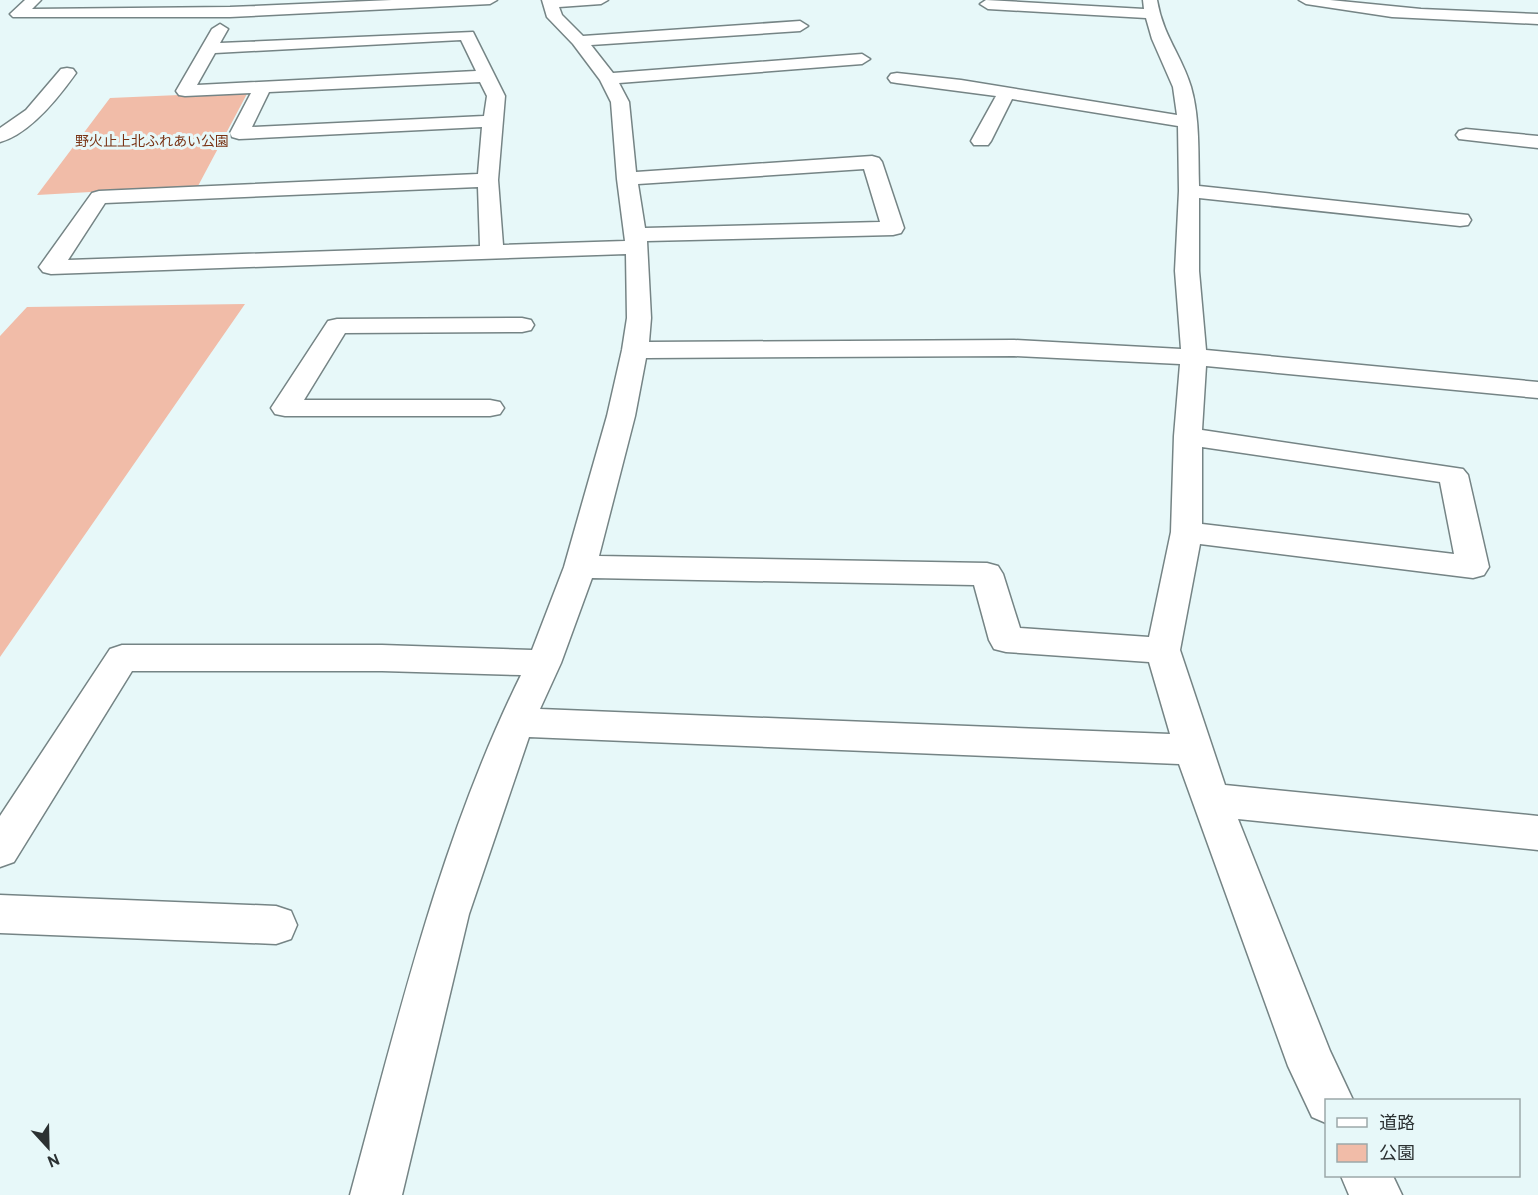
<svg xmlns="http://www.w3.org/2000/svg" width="1538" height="1195" font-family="Overpass,'Noto Sans JP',sans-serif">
	<rect width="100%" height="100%" fill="#e7f8f9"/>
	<path fill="#f1bca8" d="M248,92L198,186L37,195L110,98Z
		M245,304L0,657V336L27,307Z"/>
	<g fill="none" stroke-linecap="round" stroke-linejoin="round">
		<defs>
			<path id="street" d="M25,0H41L32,9L230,7L392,0H497L490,4L230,17H13L10,14Z
				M542,0H608L601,4L559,7L562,15L583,36L800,21L808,26L800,31L591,45L613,73L862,54L870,59L862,64L619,83L629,102L636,172L872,156L879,158L882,162L904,228L901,233L893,235L647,241L651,318L649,342L1014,340L1181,349L1175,271L1179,191L1178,126L1012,99L991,141L988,145H974L971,141L996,96L897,83L891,82L888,78L891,74L897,73L961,80L1177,115L1173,87L1152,39L1146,18L988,9L980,4L986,0L1144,9L1143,0H1157C1163,36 1182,56 1191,87C1200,118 1198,154 1199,186L1468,215L1471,220L1468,225L1460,226L1199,198V271L1206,350L1538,382V398L1206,366L1202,430L1463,469L1468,475L1489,567L1484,575L1473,578L1200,544L1180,650L1225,785L1538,816V850L1238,819L1330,1051L1353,1100H1326V1123L1312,1117L1288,1066L1179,764L529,737L469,914L402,1195H350C398,1019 440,839 521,675L382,671H132L14,862L0,867V816L110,649L122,645H382L532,650L564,567L607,416L622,350L627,318L626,254L51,274L43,272L39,267L92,193L99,191L478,174L482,127L239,139L232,137L230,133L251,93L185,96L179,95L176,91L212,29L220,24L228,29L220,43L473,32L505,96L498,180L503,245L625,241L617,179L611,102L600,80L573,44L547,17ZM461,40L476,71L197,85L215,53ZM480,82L487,96L484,116L252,127L269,92ZM864,169L880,222L645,228L638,184ZM478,187L480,246L68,260L105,203ZM1014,356L1180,364L1174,436L1171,532L1149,637L1020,628L1003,574L998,566L987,563L599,556L635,416L646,358ZM1202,447L1440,482L1454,554L1202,524ZM592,578L974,585L989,640L994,649L1006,652L1149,662L1170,734L540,709L561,663Z
				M1299,0H1330L1421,9L1538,14V24L1392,17L1306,4Z
				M67,68L73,69L76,73C59,97 30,134 0,142V128L26,110L61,69Z
				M1466,129L1538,136V148L1459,139L1456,135L1459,131Z
				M522,318L531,320L534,325L531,330L522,332L345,333L304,400H490L500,402L504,408L500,414L490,416H285L275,414L271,408L328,321L337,319Z
				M0,895L276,906L291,911L297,925L291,939L276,944L0,933Z
				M1341,1176H1393L1402,1195H1349Z"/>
		</defs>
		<use href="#street" stroke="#758485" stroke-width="3"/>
		<use href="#street" fill="#fff" fill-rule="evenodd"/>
	</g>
	<g text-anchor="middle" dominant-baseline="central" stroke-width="6" stroke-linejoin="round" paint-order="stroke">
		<g font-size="14" fill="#793315" stroke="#e7f8f9">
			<text x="152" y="142">野火止上北ふれあい公園</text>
		</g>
	</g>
	<rect x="1325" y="1099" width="195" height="78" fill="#e7f8f9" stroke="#9ca8a9" stroke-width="1.5"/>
	<rect x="1337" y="1118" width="30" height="9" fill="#ffffff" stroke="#9ca8a9" stroke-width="1.5"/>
	<text x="1379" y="1129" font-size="18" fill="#2b3132">道路</text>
	<rect x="1337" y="1144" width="30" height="18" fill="#f1bca8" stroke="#9ca8a9" stroke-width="1.5"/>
	<text x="1379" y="1159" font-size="18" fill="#2b3132">公園</text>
	<g transform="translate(48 1147) rotate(158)" stroke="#e7f8f9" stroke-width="4.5" paint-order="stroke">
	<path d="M0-4.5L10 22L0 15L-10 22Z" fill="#2b3132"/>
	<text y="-9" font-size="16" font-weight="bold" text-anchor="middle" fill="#2b3132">N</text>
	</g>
</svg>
